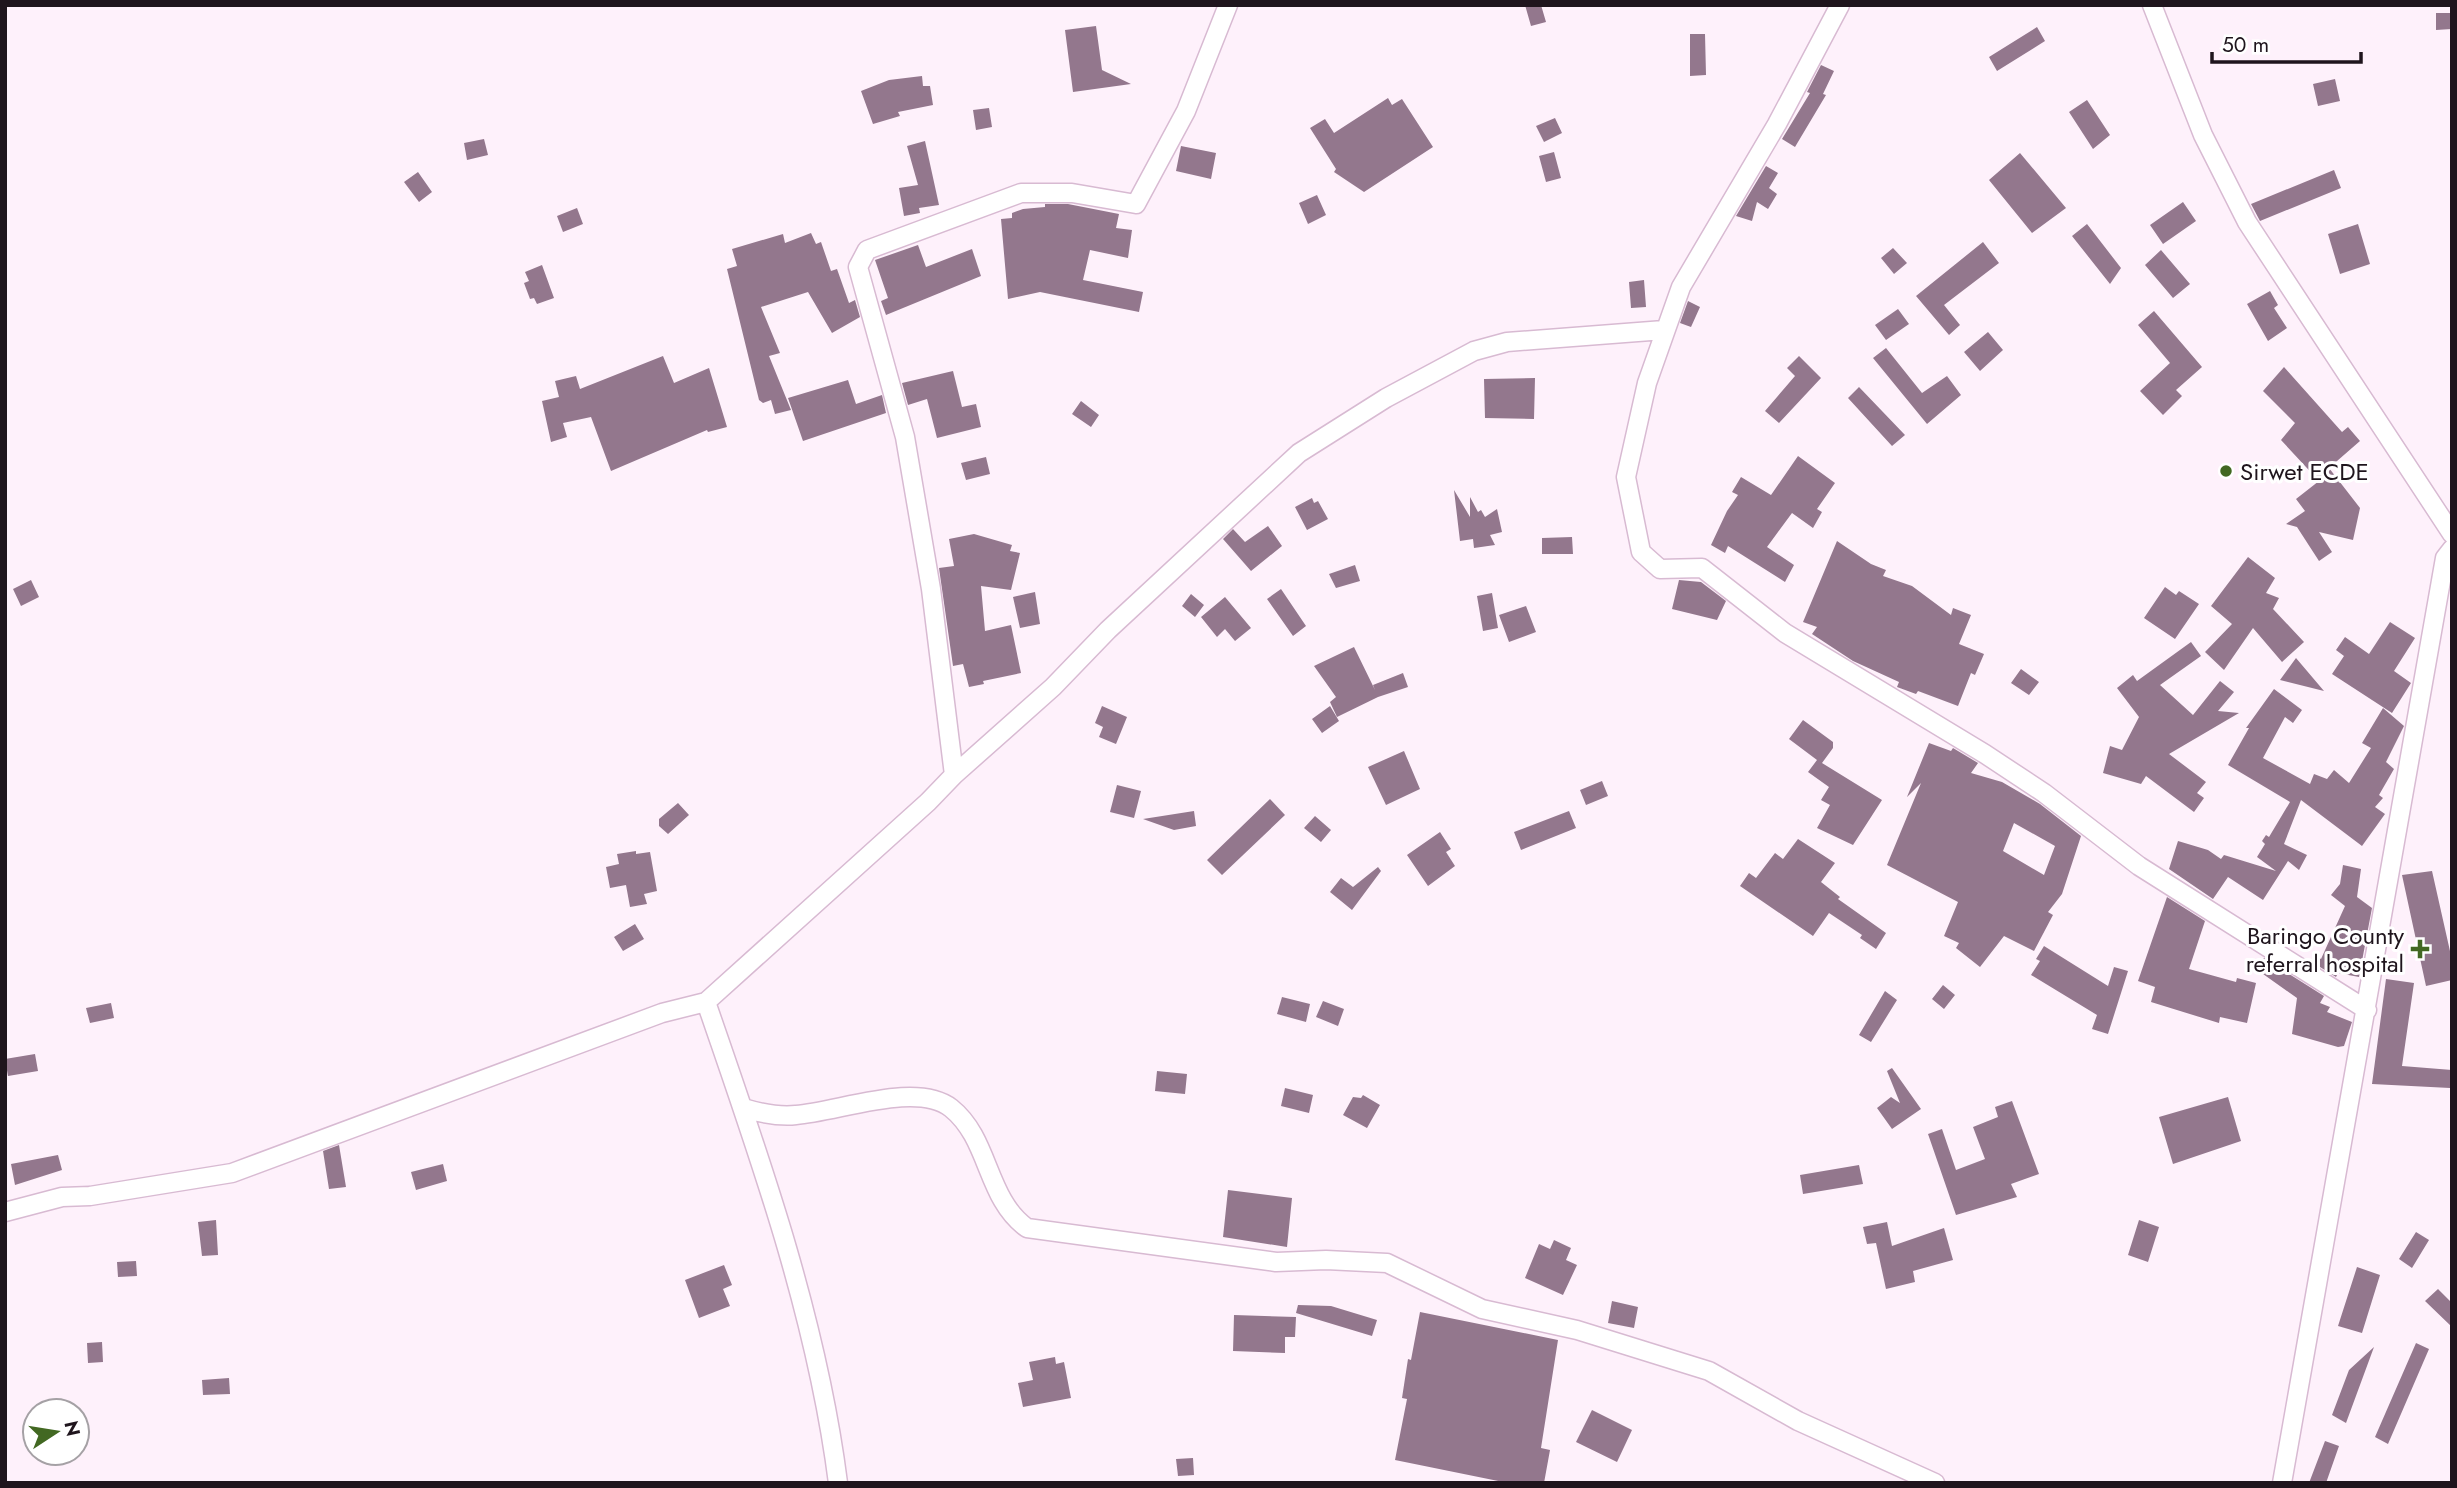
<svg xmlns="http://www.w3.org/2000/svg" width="2457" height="1488" font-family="Jost,sans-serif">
	<rect width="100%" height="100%" fill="#fef1fb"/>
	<path fill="#93778d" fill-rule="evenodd" d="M1525,5H1541L1546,22L1531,26Z
		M2436,13H2452V29L2436,30Z
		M1096,26L1102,70L1131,84L1073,92L1065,30Z
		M2037,27L2045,41L1997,71L1989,57Z
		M1690,34H1705L1706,75L1690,76Z
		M1821,65L1834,71L1823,94L1826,95L1795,147L1782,139L1810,93L1807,92Z
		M922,76L923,86H930L933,105L898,112L900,116L873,124L861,91L889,80Z
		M2335,79L2340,101L2318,106L2313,84Z
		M1388,98L1392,105L1402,99L1433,147L1364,192L1334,172L1336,169L1310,128L1325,119L1334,133Z
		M2087,100L2110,135L2093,149L2069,112Z
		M989,108L992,127L976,130L973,110Z
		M1555,118L1562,133L1544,142L1536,126Z
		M484,139L488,155L467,160L464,143Z
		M925,141L939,205L919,208L920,213L904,216L899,188L918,185L907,146Z
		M1181,146L1216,153L1211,179L1176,171Z
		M1554,152L1561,178L1546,182L1539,156Z
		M2020,153L2066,208L2032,233L1989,180Z
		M1766,166L1778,173L1769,188L1777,194L1768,209L1757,202L1752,221L1736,216Z
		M2334,170L2341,188L2260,221L2251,204Z
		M418,172L432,192L419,202L404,182Z
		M1317,195L1326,215L1308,224L1299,203Z
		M2183,202L2196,221L2163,244L2150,225Z
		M1045,204H1068L1119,214L1116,228L1132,230L1128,258L1090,250L1083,280L1143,292L1139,312L1040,292L1008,299L1001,219L1012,218V213L1023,209L1045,207Z
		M577,208L583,224L563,232L557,216Z
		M2087,224L2121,268L2110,284L2072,236Z
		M2358,224L2370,264L2340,274L2328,234Z
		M811,233L816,244L821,242L831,271L837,269L849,303L855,300L860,317L832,333L808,292L761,307L780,353L769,356L791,410L775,414L771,400L763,403L759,400L727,269L737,266L732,249L783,234L785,243Z
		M1983,242L1999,263L1944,305L1960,325L1949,335L1916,296Z
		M918,245L926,267L972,249L981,276L886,315L881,301L888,298L875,260Z
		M1893,248L1907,263L1894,274L1881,258Z
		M2161,250L2190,284L2173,298L2145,265Z
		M542,265L554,298L537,304L534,298L530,299L524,283L529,281L525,272Z
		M1644,280L1646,307L1631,308L1629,282Z
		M2270,291L2278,305L2274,308L2287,328L2268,341L2247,304Z
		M1688,301L1700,307L1691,327L1680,323Z
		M1898,309L1909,324L1886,340L1875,325Z
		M2154,311L2202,367L2176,390L2182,396L2163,415L2140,391L2170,363L2138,325Z
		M1988,332L2003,350L1980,371L1964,352Z
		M1886,348L1922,393L1947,376L1961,395L1927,424L1873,358Z
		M663,356L674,383L709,368L727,427L708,432L707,430L611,471L591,417L563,423L567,437L551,442L542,401L559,397L555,381L576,376L580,389Z
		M1799,356L1821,378L1779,423L1765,411L1795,376L1787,368Z
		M2284,367L2342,432L2348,427L2360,441L2329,468L2360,508L2353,540L2319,532L2332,552L2319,561L2297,527L2286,524L2305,511L2296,499L2319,481L2281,440L2295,423L2263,391Z
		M953,371L962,407L976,404L981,427L937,438L927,399L908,405L902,383Z
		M1535,378L1534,419L1485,418L1484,379Z
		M848,380L856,404L882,395L886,413L803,441L788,398Z
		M1859,387L1905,435L1892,446L1848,398Z
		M1081,401L1099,415L1091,427L1072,414Z
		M1798,456L1835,483L1817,509L1822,512L1813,528L1792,513L1767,547L1794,565L1785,582L1728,546L1725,553L1711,545L1727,511L1738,495L1732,492L1741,477L1771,495Z
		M986,457L990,474L966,480L961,463Z
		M1454,490L1470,517V497L1478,512L1481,510L1485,517L1497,509L1502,532L1490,535L1495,545L1474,548L1473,539L1460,541Z
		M1312,498L1314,503L1318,501L1328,519L1307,530L1295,507Z
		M1268,526L1282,546L1251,571L1223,539L1233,529L1245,542Z
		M974,534L1012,545L1010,551L1020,553L1011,590L981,586L985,631L1011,625L1021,673L983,681L984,684L969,687L963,664L953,666L939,568L954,566L949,539Z
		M1572,537L1573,554H1542V538Z
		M1837,541L1871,564L1886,570L1883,576L1912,586L1951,615L1953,608L1971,615L1959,644L1984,654L1975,675L1971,673L1958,706L1918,691L1916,694L1897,687L1899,682L1853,661L1812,634L1817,627L1803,622Z
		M2248,557L2275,578L2266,593L2279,598L2273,609L2304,642L2282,662L2253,628L2224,670L2205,652L2232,624L2211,606Z
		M1355,565L1360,581L1336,588L1329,574Z
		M31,580L39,597L21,606L13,589Z
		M1679,580L1701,582L1726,601L1717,620L1672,609Z
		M2165,587L2176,595L2179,591L2199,604L2175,639L2144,618Z
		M1281,589L1306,626L1293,636L1267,599Z
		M1035,592L1040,624L1020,628L1013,597Z
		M1492,593L1498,628L1483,631L1477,596Z
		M1191,594L1204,605L1195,617L1182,606Z
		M1225,597L1251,628L1235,641L1225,629L1217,637L1201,617Z
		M1526,606L1536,632L1509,642L1499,615Z
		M2390,622L2415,638L2394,671L2411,683L2392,713L2332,674L2344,656L2336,650L2345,637L2369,654Z
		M2191,642L2201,656L2160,685L2193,715L2220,681L2234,692L2218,711L2239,713L2169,754L2206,782L2197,793L2204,798L2194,812L2146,776L2141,784L2103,773L2110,746L2122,750L2139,717L2117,688L2133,675L2137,681Z
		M1354,647L1375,690L1373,685L1403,673L1408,687L1378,697L1337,717L1330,702L1336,697L1314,666Z
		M2296,658L2324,691L2280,680Z
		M2021,669L2039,682L2029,695L2011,683Z
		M2274,689L2302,710L2293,723L2285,717L2263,758L2310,784L2314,774L2327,779L2334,770L2349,783L2371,748L2362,743L2383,708L2404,726L2386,762L2394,769L2379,795L2383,798L2375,807L2385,814L2362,846L2301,800L2284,844L2307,855L2299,870L2288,861L2263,900L2228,877L2213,899L2169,869L2178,841L2208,850L2221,859L2224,855L2276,871L2257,857L2265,844L2262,841L2266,835L2269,837L2290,802L2228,765L2249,728H2246Z
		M1102,706L1127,717L1116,744L1099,737L1103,727L1095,723Z
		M1330,706L1339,721L1322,733L1312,719Z
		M1803,720L1833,742V748L1822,763L1882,800L1853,845L1817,828L1830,805L1821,800L1829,787L1808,772L1817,760L1789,739Z
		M1929,743L1951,751L1953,748L1978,763L1971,773L2002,782L2040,804L2081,836L2062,894L2048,912L2053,915L2034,951L2004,936L1980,967L1956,948L1959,943L1944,936L1958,902L1887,865L1921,783L1907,797ZM2014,823L2055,846L2044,875L2003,851Z
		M1404,751L1420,789L1386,805L1368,767Z
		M1602,781L1608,796L1586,805L1580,790Z
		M1117,785L1141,791L1134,818L1110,812Z
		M1270,799L1285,815L1222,875L1207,860Z
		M678,803L689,815L668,834L659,826V819Z
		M1194,811L1196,826L1174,830L1143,819Z
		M1569,811L1576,828L1521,850L1514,832Z
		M1315,816L1331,830L1321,842L1304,828Z
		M1440,832L1451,849L1446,852L1455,866L1428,886L1407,855Z
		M1798,839L1835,863L1821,882L1840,897L1838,899L1886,933L1876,949L1860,938L1862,935L1829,913L1813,936L1740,886L1749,873L1756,878L1775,853L1783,859Z
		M636,851V854L650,852L657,891L644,894L647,904L630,907L626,885L610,888L606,867L619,864L617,854Z
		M2343,865L2361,869L2357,897L2372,908L2359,977L2338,973L2336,977L2312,962L2316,956L2321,959L2345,906L2331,895L2340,884Z
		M1378,867L1381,871L1352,910L1330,892L1341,878L1353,887Z
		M2432,871L2452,960V980L2426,986L2402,875Z
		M2167,897L2205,921L2189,969L2236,982L2237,978L2256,983L2247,1023L2220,1017L2219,1023L2151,1002L2155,987L2138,981Z
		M635,924L644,939L623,951L614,937Z
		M2044,946L2108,986L2114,967L2128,971L2108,1034L2092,1029L2097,1015L2031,975L2040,961L2036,959Z
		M2264,958L2324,996L2320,1003L2330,1007L2327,1012L2352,1022L2344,1046L2338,1047L2292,1034L2297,998L2256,969Z
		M2386,979L2414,983L2402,1066L2452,1070L2450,1088L2372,1084Z
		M1943,985L1955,995L1944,1009L1932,999Z
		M1885,991L1897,1000L1871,1042L1859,1035Z
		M1282,997L1310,1004L1306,1022L1277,1014Z
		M1323,1001L1344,1009L1338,1026L1316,1017Z
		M111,1003L114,1018L90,1023L86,1008Z
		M35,1054L38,1071L8,1076L5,1059Z
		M1892,1068L1921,1109L1892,1129L1877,1108L1891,1097L1900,1103L1887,1071Z
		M1157,1071L1187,1074L1185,1094L1155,1091Z
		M1285,1088L1313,1095L1309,1113L1281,1106Z
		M1363,1095L1380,1105L1367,1128L1343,1115L1353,1097L1361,1098Z
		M2228,1097L2241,1141L2173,1164L2159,1117Z
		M2012,1101L2039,1174L2011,1184L2017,1197L1956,1215L1928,1134L1942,1129L1956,1170L1985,1159L1973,1127L1998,1117L1995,1107Z
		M339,1145L346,1187L329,1189L323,1151Z
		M58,1155L62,1170L15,1185L11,1164Z
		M443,1164L447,1181L416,1190L411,1172Z
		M1859,1165L1863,1184L1803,1194L1800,1175Z
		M1228,1190L1292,1198L1287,1247L1223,1237Z
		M216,1220L218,1255L202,1256L198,1222Z
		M2139,1220L2159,1227L2148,1262L2128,1255Z
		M1887,1222L1892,1246L1944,1228L1953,1260L1913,1271L1915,1282L1886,1289L1876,1243L1867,1244L1863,1227Z
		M2416,1232L2429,1240L2412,1268L2399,1259Z
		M1554,1240L1571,1248L1566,1260L1577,1265L1563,1295L1525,1278L1539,1244L1550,1249Z
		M136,1261L137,1276L118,1277L117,1262Z
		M724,1265L732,1285L723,1289L730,1306L699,1318L685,1280Z
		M2357,1267L2380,1275L2362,1333L2338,1326Z
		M2438,1289L2452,1303V1327L2425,1301Z
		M1612,1301L1638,1307L1634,1328L1608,1323Z
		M1298,1305L1331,1306L1377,1320L1372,1336L1296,1313Z
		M1420,1312L1558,1340L1541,1448L1550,1450L1544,1483H1508L1395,1460L1407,1399L1402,1398L1408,1359L1411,1360Z
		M1234,1315L1296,1317L1295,1337H1285V1353L1233,1351Z
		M102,1342L103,1362L88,1363L87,1343Z
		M2416,1343L2429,1349L2388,1444L2375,1437Z
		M2374,1347L2346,1423L2332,1415L2349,1370Z
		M1055,1357L1056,1364L1064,1362L1071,1398L1023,1407L1018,1383L1033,1380L1029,1362Z
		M229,1378L230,1394L203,1395L202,1380Z
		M1592,1410L1632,1430L1617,1462L1576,1442Z
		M2325,1441L2339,1446L2326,1483H2309Z
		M1193,1458L1194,1475L1178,1476L1176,1459Z"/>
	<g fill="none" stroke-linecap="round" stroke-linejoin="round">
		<defs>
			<path id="minor" d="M1840,5L1777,124L1681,287L1647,383L1626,477L1641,552L1660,569L1702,568L1785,633L1985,754L2044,793L2139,866L2367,1010
				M2152,5L2203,135L2247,222L2452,534
				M954,775L931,589L905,437L858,267L867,250L1021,193H1072L1136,204L1186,111L1228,5
				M743,1108C760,1113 778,1117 796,1115C838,1112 916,1081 951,1108C990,1139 986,1199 1027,1228L1276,1262L1326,1260L1387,1263L1482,1309L1577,1330L1709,1371L1798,1421L1935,1483
				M5,1212L62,1197L90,1196L232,1173L662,1013L706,1002
				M838,1483C817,1318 760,1158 706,1002L928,802L954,775L1053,687L1108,630L1299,453L1386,398L1474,351L1507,342L1664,330
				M2282,1483L2445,558L2452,549"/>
		</defs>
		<use href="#minor" stroke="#d8bad2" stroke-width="21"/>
		<use href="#minor" stroke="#fff" stroke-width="18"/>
	</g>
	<g fill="#426822" stroke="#fff" stroke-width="2.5">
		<circle cx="2226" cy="471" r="7"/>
		<path d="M2416.5 938.5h7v7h7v7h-7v7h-7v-7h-7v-7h7z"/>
	</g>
	<g text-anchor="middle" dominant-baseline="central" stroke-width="6" stroke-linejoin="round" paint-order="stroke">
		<g font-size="24" fill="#1f151d" stroke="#fff" text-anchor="start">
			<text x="2240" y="471">Sirwet ECDE</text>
			<text x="2404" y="935" text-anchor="end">Baringo County<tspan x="2404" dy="28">referral hospital</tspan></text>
		</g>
	</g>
	<rect width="2457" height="1488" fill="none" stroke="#1f151d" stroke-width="14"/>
	<g transform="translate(56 1432) rotate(78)"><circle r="33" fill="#ffffff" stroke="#a5a1a5" stroke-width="2"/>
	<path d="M0-5L12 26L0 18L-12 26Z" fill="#426822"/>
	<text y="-10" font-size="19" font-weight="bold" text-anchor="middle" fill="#1f151d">N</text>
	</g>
	<path d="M2212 52v10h149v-10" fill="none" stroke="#1f151d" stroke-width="3.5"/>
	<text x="2222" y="52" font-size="21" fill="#1f151d" stroke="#ffffff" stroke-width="5" paint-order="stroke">50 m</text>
</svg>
